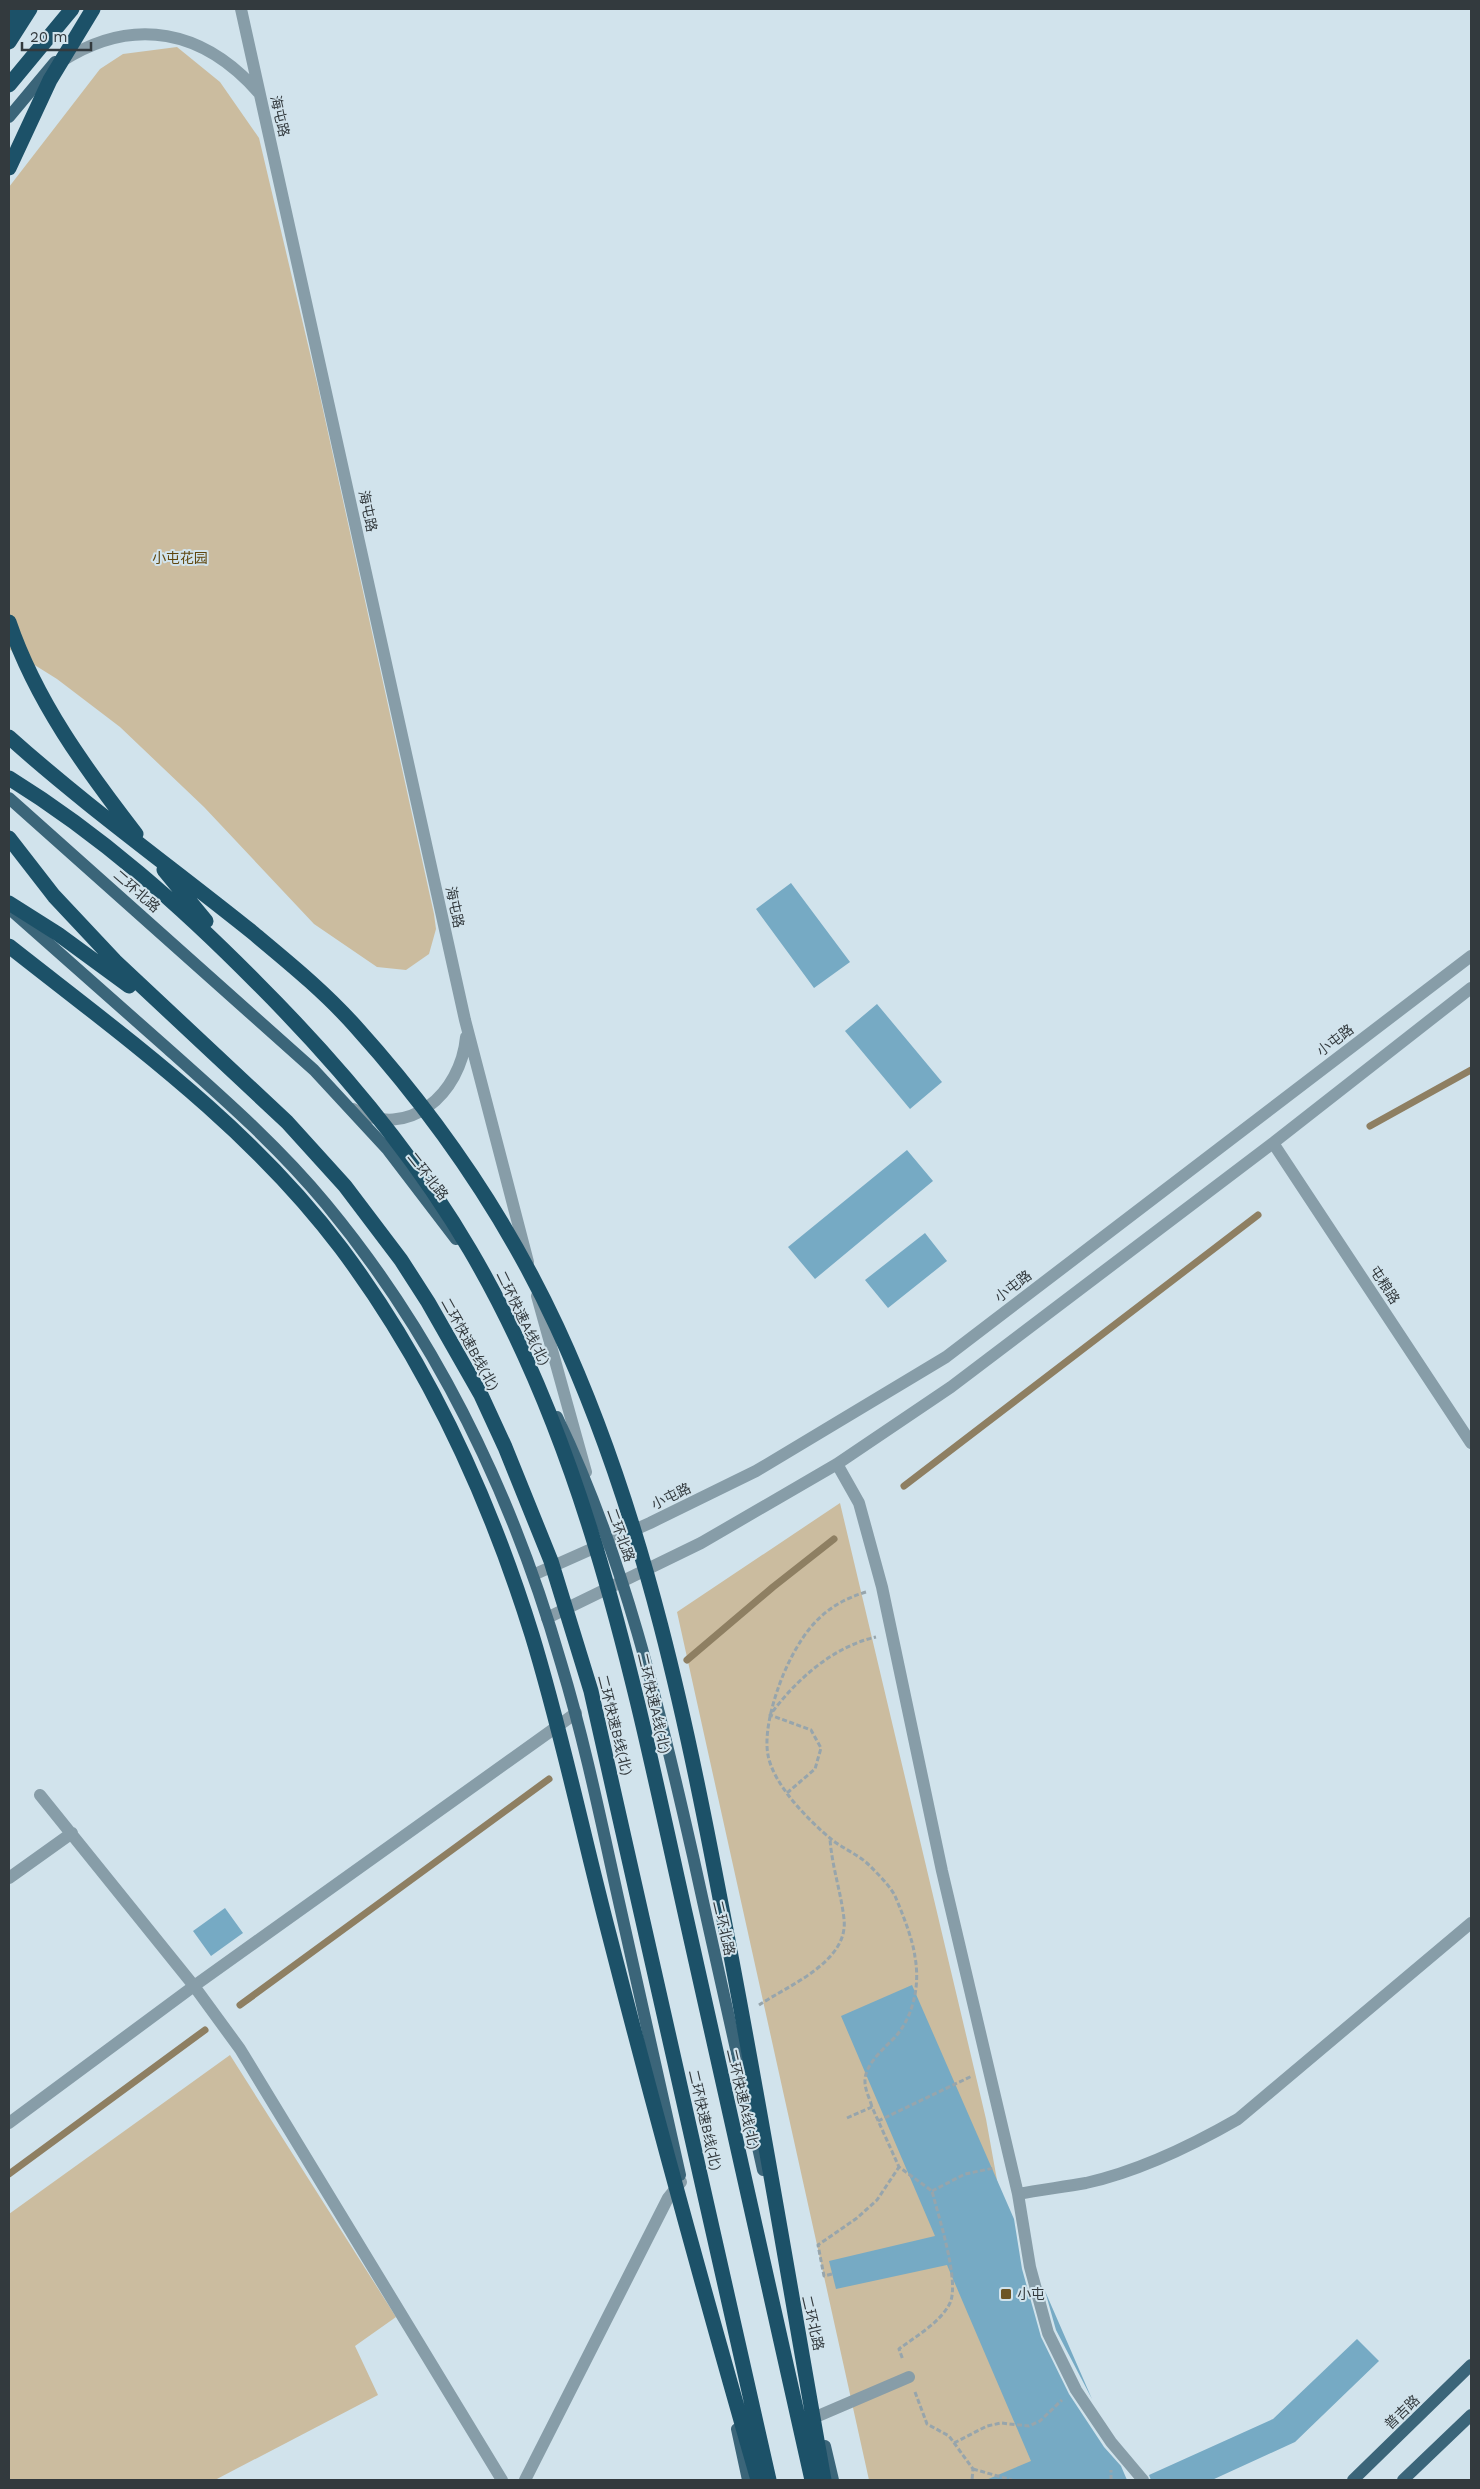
<svg xmlns="http://www.w3.org/2000/svg" width="1480" height="2489" font-family="'Work Sans','Noto Sans SC',sans-serif">
	<rect width="100%" height="100%" fill="#d1e3ec"/>
	<path fill="#cbbc9f" d="M177,47L220,82L259,138L318,387L434,914L436,929L429,954L406,970L377,967L314,924L204,807L120,727L57,679L9,649V187L100,69L123,54Z
		M840,1503L986,2119L1019,2302L1070,2414L1122,2480H869L677,1612Z
		M230,2055L396,2317L355,2346L378,2395L215,2480H9V2214Z"/>
	<g fill="none" stroke-linecap="round" stroke-linejoin="round">
		<path stroke="#8e7f62" stroke-width="7" d="M1370,1126L1471,1070
			M904,1486L1258,1215
			M687,1660L773,1587L834,1539
			M240,2005L549,1779
			M9,2174L205,2030"/>
	</g>
	<path fill="#76aac4" d="M791,883L850,962L814,988L756,909Z
		M877,1004L942,1082L910,1109L845,1031Z
		M907,1150L933,1181L815,1279L788,1247Z
		M925,1233L947,1261L888,1308L865,1280Z
		M225,1908L243,1933L211,1956L193,1931Z
		M912,1985L1014,2219L1022,2269L1041,2337L1069,2394L1104,2447L1121,2466L1127,2480H986L1031,2461L947,2265L836,2289L829,2261L935,2236L841,2016Z
		M1045,2291L1092,2399L1056,2330Z
		M1357,2339L1379,2361L1295,2442L1212,2480H1151L1149,2475L1273,2419Z"/>
	<g fill="none" stroke-linecap="round" stroke-linejoin="round">
		<path stroke="#97a5ac" stroke-width="3" stroke-dasharray="5 2.5" stroke-linecap="butt" d="M866,1592C826,1604 806,1627 788,1664C777,1687 763,1729 768,1755C773,1784 808,1820 831,1839C843,1849 860,1855 871,1867C879,1875 890,1886 895,1896C902,1912 913,1940 915,1957C920,1984 914,2015 896,2036C886,2047 864,2064 865,2082C865,2090 870,2099 872,2107
			M787,1793L815,1769L821,1748L811,1730L770,1715C796,1680 832,1647 876,1637
			M759,2005C787,1986 849,1962 844,1919C841,1892 832,1867 830,1839
			M847,2118L872,2107L899,2167L932,2191C938,2215 960,2281 950,2303C940,2323 916,2336 899,2349L903,2360
			M878,2121L972,2076
			M932,2191L965,2174L994,2168
			M832,2274L824,2276L818,2245L857,2218L877,2200L899,2167
			M915,2392L927,2424L949,2436L973,2469L972,2480
			M954,2443L987,2426L1001,2423L1029,2426L1040,2421L1062,2400
			M973,2469L1012,2480
			M1111,2480V2470"/>
		<path stroke="#879da8" stroke-width="12" d="M241,9L465,1020L528,1262
			M62,61C134,15 204,30 259,93
			M353,1109C408,1142 461,1093 466,1037
			M1273,1143L1471,1443
			M537,1296L586,1472
			M837,1464L859,1503L882,1587L942,1871L1018,2194L1030,2267L1048,2333L1076,2390L1111,2442L1143,2480
			M533,1575L650,1523L756,1471L946,1357L1471,956
			M547,1618L701,1543L837,1464L951,1387L1273,1143L1471,988
			M40,1795L194,1986L240,2049L502,2480
			M9,1878L72,1833
			M9,2123L194,1986L576,1713
			M1018,2194C1040,2190 1063,2187 1086,2183C1140,2171 1191,2146 1238,2119L1471,1923
			M818,2416L909,2377
			M525,2480L668,2198L681,2182"/>
		<path stroke="#3b6579" stroke-width="12" d="M9,117L55,62
			M9,798L314,1070L388,1150L456,1239
			M12,911C64,957 116,1003 168,1049C223,1098 279,1147 326,1204C437,1338 513,1497 561,1663C584,1739 600,1816 617,1893C638,1987 659,2081 680,2175
			M557,1417C624,1556 659,1706 693,1856C716,1961 740,2066 763,2170
			M737,2429L748,2480
			M825,2446L833,2480
			M1353,2480L1471,2365
			M1403,2480L1471,2415"/>
		<path stroke="#1c5168" stroke-width="15" d="M9,20L18,9
			M9,42L30,9
			M9,85L72,9
			M9,168L50,80L93,9
			M9,622C36,701 85,768 136,834
			M9,737C86,806 171,867 252,932C288,962 325,992 356,1027C437,1117 506,1217 557,1327C646,1519 688,1728 727,1935C762,2117 792,2299 824,2480
			M9,778C101,835 181,906 257,983C338,1064 412,1151 470,1250C590,1454 635,1689 686,1917C728,2105 770,2293 812,2480
			M9,838L54,896L115,961L287,1122L345,1186L401,1260L428,1302L481,1395L505,1447L551,1561L591,1691L769,2480
			M164,870L206,921
			M9,903L58,934L129,986
			M9,946C127,1039 250,1127 341,1248C428,1364 489,1497 532,1635C562,1733 583,1835 609,1934C656,2117 706,2299 758,2480"/>
	</g>
	<rect fill="#6c5525" stroke="#d1e3ec" stroke-width="2" x="1000" y="2288" width="12" height="12" rx="2.5"/>
	<g text-anchor="middle" dominant-baseline="central" stroke-width="4" stroke-linejoin="round" paint-order="stroke">
		<g font-size="14" fill="#333a3e" stroke="#d1e3ec">
			<text transform="translate(280 116) rotate(77)">海屯路</text>
			<text transform="translate(368 511) rotate(78)">海屯路</text>
			<text transform="translate(137 891) rotate(41)">二环北路</text>
			<text transform="translate(455 907) rotate(78)">海屯路</text>
			<text transform="translate(1335 1040) rotate(-37)">小屯路</text>
			<text transform="translate(428 1176) rotate(52)">二环北路</text>
			<text transform="translate(1385 1285) rotate(57)">屯粮路</text>
			<text transform="translate(1013 1286) rotate(-37)">小屯路</text>
			<text transform="translate(523 1318) rotate(64)">二环快速A线(北)</text>
			<text transform="translate(470 1344) rotate(61)">二环快速B线(北)</text>
			<text transform="translate(671 1496) rotate(-26)">小屯路</text>
			<text transform="translate(621 1535) rotate(70)">二环北路</text>
			<text transform="translate(654 1703) rotate(77)">二环快速A线(北)</text>
			<text transform="translate(615 1725) rotate(76)">二环快速B线(北)</text>
			<text transform="translate(724 1928) rotate(77)">二环北路</text>
			<text transform="translate(743 2099) rotate(77)">二环快速A线(北)</text>
			<text transform="translate(705 2120) rotate(77)">二环快速B线(北)</text>
			<text transform="translate(813 2323) rotate(77)">二环北路</text>
			<text transform="translate(1402 2412) rotate(-44)">普吉路</text>
		</g>
		<g font-size="14" fill="#5f460d" stroke="#d1e3ec">
			<text x="180" y="558">小屯花园</text>
		</g>
		<g font-size="14" fill="#333a3e" stroke="#d1e3ec" text-anchor="start">
			<text x="1017" y="2294">小屯</text>
		</g>
	</g>
	<rect width="1480" height="2489" fill="none" stroke="#333a3e" stroke-width="20"/>
	<path d="M22 42v8h69v-8" fill="none" stroke="#333a3e" stroke-width="2.5"/>
	<text x="30" y="42" font-size="15" fill="#333a3e" stroke="#d1e3ec" stroke-width="4" paint-order="stroke">20 m</text>
</svg>
